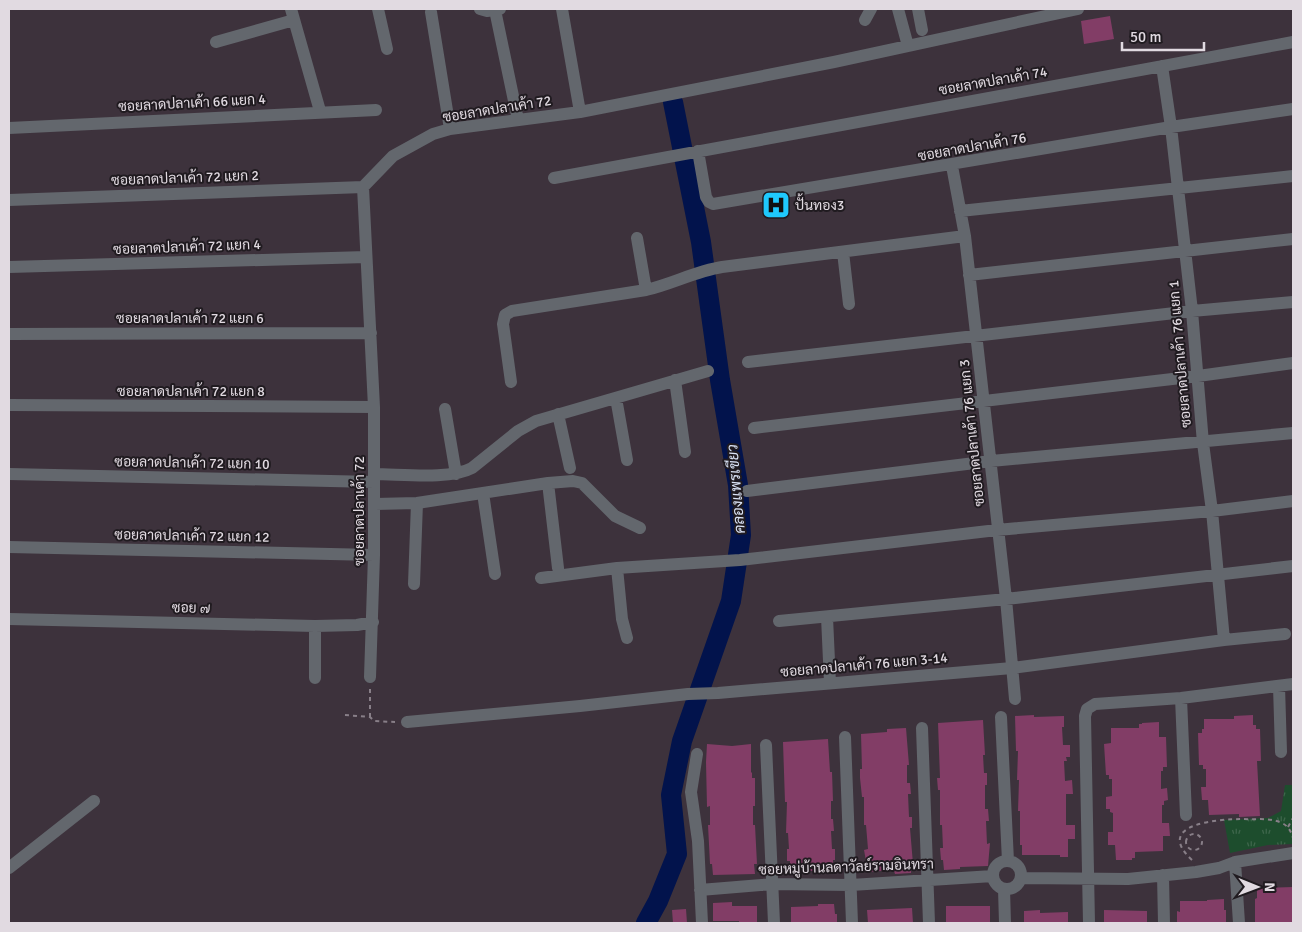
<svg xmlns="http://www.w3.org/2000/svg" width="1302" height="932" font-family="Signika,Sarabun,sans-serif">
	<defs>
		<pattern id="park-tufts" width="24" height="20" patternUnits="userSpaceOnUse" patternTransform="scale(1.25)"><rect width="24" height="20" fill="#1d4d2d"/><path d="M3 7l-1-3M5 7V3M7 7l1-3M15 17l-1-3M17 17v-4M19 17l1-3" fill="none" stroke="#3e664b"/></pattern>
	</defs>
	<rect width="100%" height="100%" fill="#3d323c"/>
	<path fill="url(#park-tufts)" d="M1285,785H1293V844L1268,845L1230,853L1224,820L1268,818L1281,811Z"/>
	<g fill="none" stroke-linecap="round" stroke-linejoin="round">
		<path stroke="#02134c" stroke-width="20" d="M646,923L658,901L677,854L671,795L682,741L731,601L741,535L738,485L720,380L701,242L673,102"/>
	</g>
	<path fill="#823d66" d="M1110,16L1114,39L1084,44L1081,21Z
		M1034,715V717L1064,716V727H1062L1063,745H1070V757H1066L1067,761H1064L1065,781L1072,780L1073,794H1066V825H1075V839H1068V857H1060V855H1022V845H1020V811H1018L1019,780H1017L1018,751H1016L1015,716Z
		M1253,715V725H1256V729H1260L1261,761H1257L1260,816L1239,817V814L1209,815L1208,800H1202L1201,787H1206V769H1203V765H1199L1198,733H1202V729H1204V719H1234V716Z
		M983,720L985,755H983L984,773H987V785H985V809H988L989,821H986L987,844L990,843L988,866L960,867V869L944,870L943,860H941L940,848H943L942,825H940V790H938L937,778H940L938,723Z
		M1159,722V737H1166L1167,767H1163V771H1161V789L1167,788L1168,800L1164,801V805H1162V823H1169L1170,836H1163V851L1135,852V858H1132V860H1116L1115,845H1108V832H1113V813L1110,812V809H1106V797L1112,796V779H1109V775H1106L1104,744L1111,743V728H1139V724H1142V723Z
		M906,728L909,765H907V783H910L911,794H908L909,817H912V828H910L913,864H911V873L895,874L894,871L892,870L868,872L864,850L868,849L866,825H864V797H862L860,778V769H862L861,734L887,732V729Z
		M828,739L830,772H832L833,801H831V819H833L834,831H831L832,849H835V860H833V871H790V861H787V849H789L788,833H786L787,802H785L783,742Z
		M707,744L732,746L751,744V772L752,773V778H755V806H753V825H755L757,864H754L755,874L713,875L712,864H710L708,825H710V806L707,807L706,762Z
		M1293,887V923H1255V899L1257,898V888Z
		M1224,899V910H1226V922L1177,923V911L1180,912V901H1207V900Z
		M732,902V906H757V923H739V921H713V903Z
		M818,904H834L835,914H837V923H791V907L818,906Z
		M946,906H990V923H946Z
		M912,908L913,923H868L867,910Z
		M686,909L687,923H673L672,910Z
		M1040,910V913L1068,912V923H1024V911Z
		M1104,910L1147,911V923H1104Z"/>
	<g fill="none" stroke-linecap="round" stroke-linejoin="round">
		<path stroke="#887f88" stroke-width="2" stroke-dasharray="4 4" stroke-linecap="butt" d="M370,689V717
			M345,715L370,717L374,721L395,722
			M1288,827L1293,818
			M1186 842a8 8 0 1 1 16 0a8 8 0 1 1-16 0Z
			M1192,860C1152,823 1221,819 1244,819C1257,820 1269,817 1282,823C1288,826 1291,831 1293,838"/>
		<path stroke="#63676d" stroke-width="12" d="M291,9L320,111
			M378,9L387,49
			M480,9L487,11L500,9
			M562,9L580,112
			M898,9L908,46
			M918,9L922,30
			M495,10L518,120
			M431,12L450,129
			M865,20L871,9
			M216,42L294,20
			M1162,66L1171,127L1192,311L1203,443L1212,511L1224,640
			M9,128L376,110
			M698,151L706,197L709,202L713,204L1171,127L1293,109
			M952,166L965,236L1006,599L1015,699
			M554,178L1293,42
			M9,200L363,187
			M960,211L1293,176
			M637,238L646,290
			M843,252L849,304
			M9,267L366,257
			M969,275L1293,239
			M9,334L371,333
			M748,362L1192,311L1293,302
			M675,380L685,452
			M511,382L503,324L505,315L512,311L646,290C672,284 696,271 722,267L965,236
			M616,398L627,460
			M9,405L374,407
			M445,409L456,474
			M558,414L570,468
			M754,428L1198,376L1293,363
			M9,474L374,482
			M374,474C401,474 450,480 472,468L518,431L536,421L708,371
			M548,483L558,568
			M747,491L991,461L1293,433
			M483,493L495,574
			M375,504L417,503L548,483L573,481L582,483L615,516L640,528
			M9,547L374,555
			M617,568L622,619L627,638
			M541,578L617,568L740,560L997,530L1212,511L1293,501
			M414,584L417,503
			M827,617L830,683
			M9,619L315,626L357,625L373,622
			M779,621L1006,599L1293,566
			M315,626V678
			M370,677L374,555V407L363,187L393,156L433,134L450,129L580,112L834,62L1078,9
			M1279,686L1281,752
			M1181,698L1186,815
			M1001,717L1008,861
			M407,722L580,706L688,694L718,693L1012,668L1224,640L1285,634
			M922,728L929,923
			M845,737L852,923
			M766,745L774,923
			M697,754L691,792L698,841L702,923
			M993 875a14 14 0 1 1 28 0a14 14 0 1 1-28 0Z
			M1235,862L1239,923
			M9,868L94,801
			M1163,875L1164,923
			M1021,878L1128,879L1196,872L1219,868L1235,862L1293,853
			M1004,889L1005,923
			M700,890L772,884L851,885L993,876
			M1089,923L1085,716L1087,709L1095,704L1181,698L1293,684"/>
	</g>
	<defs>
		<symbol id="hospital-square" viewBox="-11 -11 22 22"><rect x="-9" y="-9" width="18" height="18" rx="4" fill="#1fc9fd" stroke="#201b20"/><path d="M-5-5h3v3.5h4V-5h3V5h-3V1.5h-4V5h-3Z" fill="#111"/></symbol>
	</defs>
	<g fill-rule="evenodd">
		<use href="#hospital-square" x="760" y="189" width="32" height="32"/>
	</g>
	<g text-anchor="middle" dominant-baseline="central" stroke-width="4" stroke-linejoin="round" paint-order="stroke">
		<g font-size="14" fill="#e1dae1" stroke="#201b20">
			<text transform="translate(993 81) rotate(-10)">ซอยลาดปลาเค้า 74</text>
			<text transform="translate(192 103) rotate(-3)">ซอยลาดปลาเค้า 66 แยก 4</text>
			<text transform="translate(497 109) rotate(-9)">ซอยลาดปลาเค้า 72</text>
			<text transform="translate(972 147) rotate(-10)">ซอยลาดปลาเค้า 76</text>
			<text transform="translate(185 178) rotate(-2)">ซอยลาดปลาเค้า 72 แยก 2</text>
			<text transform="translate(187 247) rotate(-2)">ซอยลาดปลาเค้า 72 แยก 4</text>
			<text x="190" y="318">ซอยลาดปลาเค้า 72 แยก 6</text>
			<text transform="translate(1180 354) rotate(-95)">ซอยลาดปลาเค้า 76 แยก 1</text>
			<text x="191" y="391">ซอยลาดปลาเค้า 72 แยก 8</text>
			<text transform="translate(972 433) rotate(-96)">ซอยลาดปลาเค้า 76 แยก 3</text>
			<text transform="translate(192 463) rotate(1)">ซอยลาดปลาเค้า 72 แยก 10</text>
			<text transform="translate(359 511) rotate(-90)">ซอยลาดปลาเค้า 72</text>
			<text transform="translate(192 536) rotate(1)">ซอยลาดปลาเค้า 72 แยก 12</text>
			<text transform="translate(191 608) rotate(1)">ซอย ๗</text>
			<text transform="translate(864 665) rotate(-5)">ซอยลาดปลาเค้า 76 แยก 3-14</text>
			<text transform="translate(846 867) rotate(-2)">ซอยหมู่บ้านลดาวัลย์รามอินทรา</text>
		</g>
		<g font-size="14" fill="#e1dae1" stroke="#201b20" text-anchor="start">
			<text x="795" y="205">ปั้นทอง3</text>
		</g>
		<g font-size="15" font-style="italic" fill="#dae3f6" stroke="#201b20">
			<text transform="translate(736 489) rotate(-95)">คลองแพรเขียว</text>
		</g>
	</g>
	<rect width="1302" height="932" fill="none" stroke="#e1dae1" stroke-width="20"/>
	<g transform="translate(1257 887) rotate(91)" stroke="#201b20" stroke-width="4" paint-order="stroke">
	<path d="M0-4L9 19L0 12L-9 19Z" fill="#e1dae1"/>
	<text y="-8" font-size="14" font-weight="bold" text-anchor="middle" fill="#e1dae1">N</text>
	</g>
	<path d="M1122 42v8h82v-8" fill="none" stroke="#e1dae1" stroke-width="2.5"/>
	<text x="1130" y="42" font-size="15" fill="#e1dae1" stroke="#201b20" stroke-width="4" paint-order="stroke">50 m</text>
</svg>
